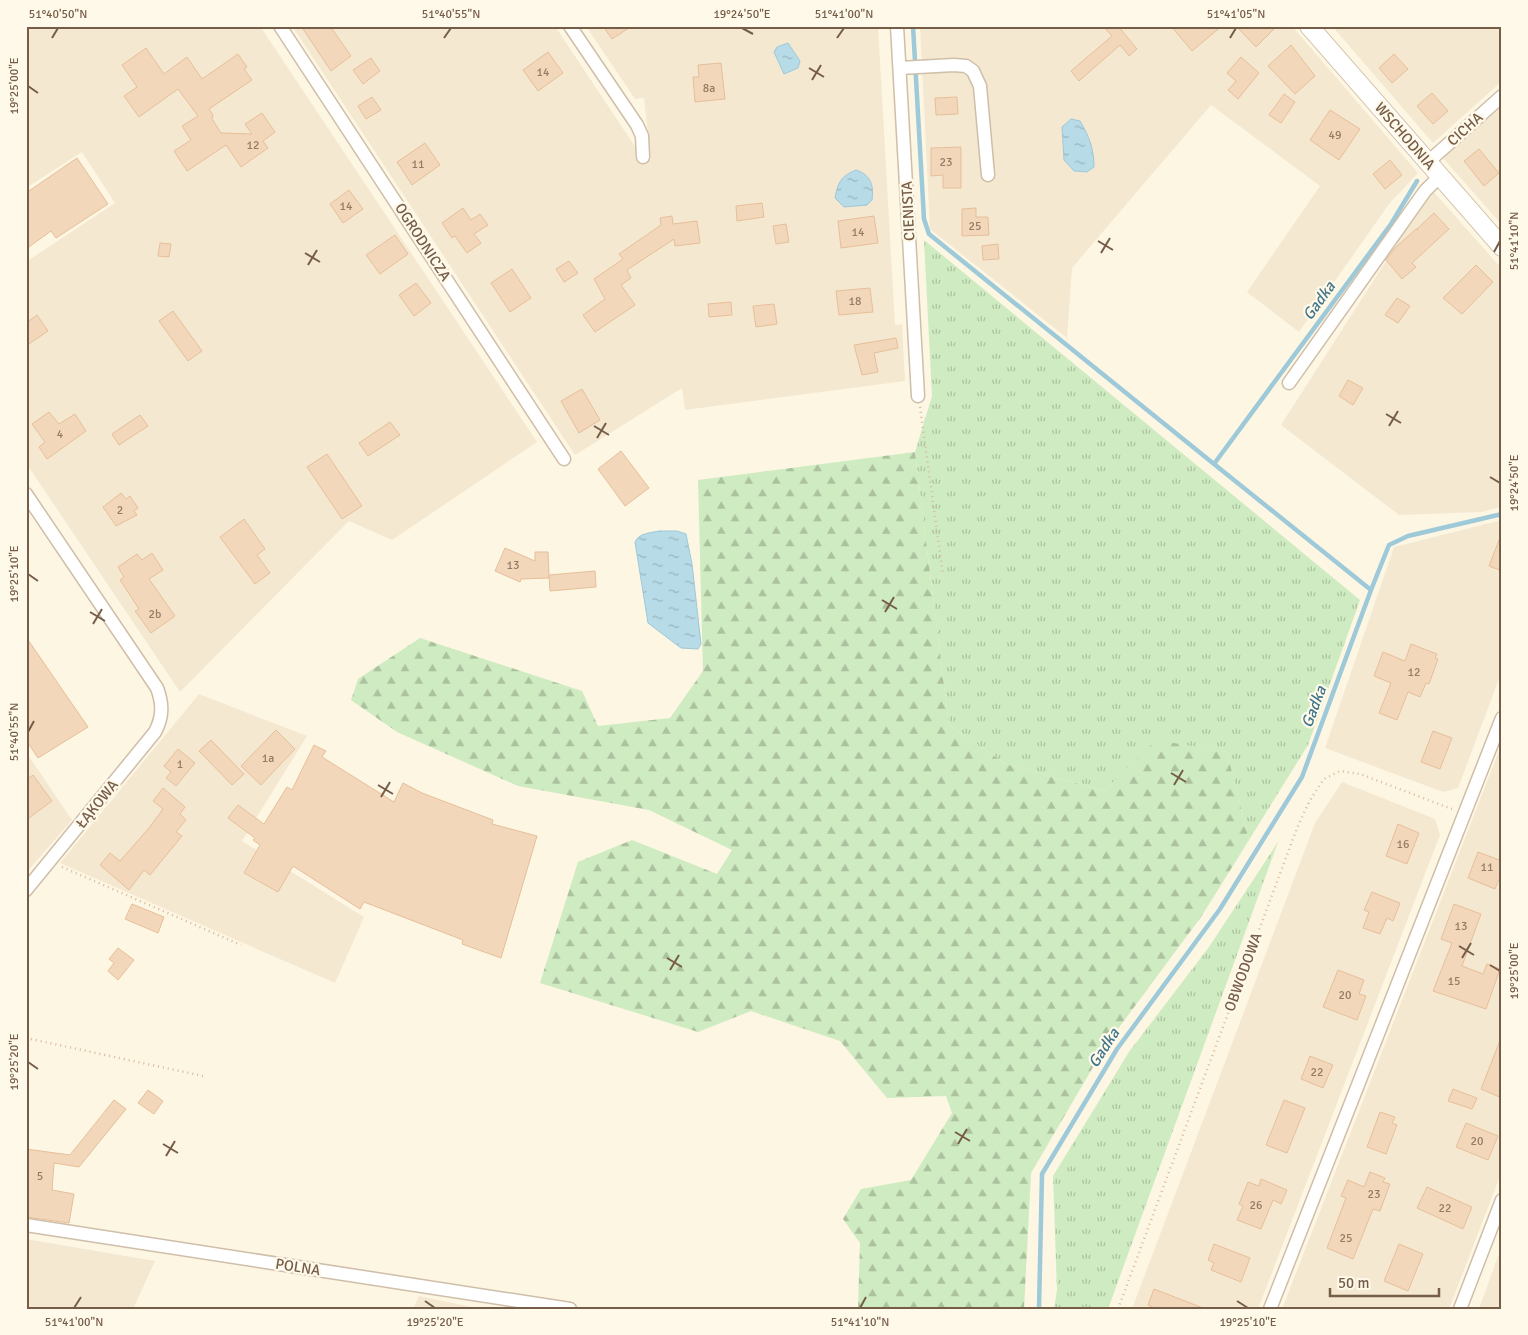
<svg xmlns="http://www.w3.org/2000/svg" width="1528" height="1335" font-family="Signika,sans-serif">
	<defs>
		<pattern id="grass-tufts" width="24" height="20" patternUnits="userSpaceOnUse" patternTransform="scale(1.25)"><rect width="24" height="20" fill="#ceebc1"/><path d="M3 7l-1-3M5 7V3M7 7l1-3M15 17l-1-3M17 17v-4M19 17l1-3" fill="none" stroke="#acc29f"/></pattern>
		<pattern id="forest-firs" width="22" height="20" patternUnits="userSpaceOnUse" patternTransform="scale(1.25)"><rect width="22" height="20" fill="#ceebc1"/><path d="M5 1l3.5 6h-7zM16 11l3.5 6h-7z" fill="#acc29f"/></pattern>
		<pattern id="water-ripples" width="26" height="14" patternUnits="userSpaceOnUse" patternTransform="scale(1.25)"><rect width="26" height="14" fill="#b7dbe7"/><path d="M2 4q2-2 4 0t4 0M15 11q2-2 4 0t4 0" fill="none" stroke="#99b5bd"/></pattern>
	</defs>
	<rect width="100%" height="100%" fill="#fdf6e3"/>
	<path fill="#f5e8d1" d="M26,26H260L537,442L392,540L349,521L180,692L26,463V262L115,203L82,152L26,188Z
		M292,26H555L636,148L635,158L651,160L644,98L635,99L586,26H878L895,325L902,324L905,381L685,410L682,388L575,455Z
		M920,26H1292L1418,173L1389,204L1299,332L1247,292L1320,186L1211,105L1072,268L1067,338L930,229Z
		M1332,26H1502V81L1433,143Z
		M1502,106V225L1443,158Z
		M1432,190L1502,269V507L1481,512L1399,515L1281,425L1386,261L1383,258L1394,248Z
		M1502,520V671L1458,788L1443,792L1325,748L1394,547Z
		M199,694L307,736L242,841L364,917L335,983L60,863Z
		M1502,743V1171L1449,1309H1282Z
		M26,752L72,820L26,873Z
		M1342,782L1435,819L1440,835L1258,1309H1132L1315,823Z
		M26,1239L155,1261L133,1309H26Z
		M1502,1245V1309H1479Z
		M419,1296L472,1307L413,1309Z"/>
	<path fill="url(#grass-tufts)" d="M924,240L1360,600L1308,745L1249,840L1227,752L1156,741L1104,791L1006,764L949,725L915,452L932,396Z
		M1278,842L1108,1309H1054L1057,1290L1053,1176L1129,1052L1209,947Z"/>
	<path fill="url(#forest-firs)" d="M915,452L949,725L1006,764L1104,791L1156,740L1227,752L1249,840L1201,917L1106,1045L1031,1173L1024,1309H858L860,1243L843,1219L861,1189L911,1180L952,1113L946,1096L887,1098L840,1041L751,1011L698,1032L540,983L578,862L632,840L717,874L732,850L649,810L518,786L397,732L351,700L358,679L420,638L582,691L598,726L670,718L703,671L698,480Z"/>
	<path fill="url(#water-ripples)" stroke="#9dc9d9" d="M788,43L800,61L798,68L784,74L774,52L777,47Z
		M1071,119L1080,121C1089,136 1094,149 1094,167L1087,172L1074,171L1064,160L1062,127Z
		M856,170C871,175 874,185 872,200L867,205L844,207L835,198C838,182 841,176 856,170Z
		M659,531H677L686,534L692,564L701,644L698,649L681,648L648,623L635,542C639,533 650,533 659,531Z"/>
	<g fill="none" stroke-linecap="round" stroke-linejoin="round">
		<path stroke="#9dc9d9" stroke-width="4.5" d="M913,26L924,219L929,234L1214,464
			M1371,590L1389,545L1408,536L1502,514
			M1039,1309L1042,1174L1117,1049L1220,909L1302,777L1371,590L1214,464L1391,224L1417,181"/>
	</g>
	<path fill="#f3d7ba" stroke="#e6bf99" d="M301,26H330L351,56L331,71Z
		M603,26H632L612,39Z
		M1103,26H1118L1137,49L1129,56L1120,45L1079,81L1071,71L1112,36Z
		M1171,26H1222L1192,51Z
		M1236,26H1277L1256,47Z
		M1291,45L1315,76L1295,94L1268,66Z
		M146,48L164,74L187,57L202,79L238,54L247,67L244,69L252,80L209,109L213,115L212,119L221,133L252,134L245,124L262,113L275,132L263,141L268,148L241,167L226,145L187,171L174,151L191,140L182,126L198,116L178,89L139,117L124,96L137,87L122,65Z
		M548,52L563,73L538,91L523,70Z
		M1394,54L1408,69L1392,83L1379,68Z
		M1241,57L1259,73L1238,99L1228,90L1236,81L1227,73Z
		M371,58L380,71L363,84L353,70Z
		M721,63L725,99L695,102L693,77H699L698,65Z
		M1432,93L1448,111L1433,124L1417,106Z
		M1284,94L1295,102L1281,123L1269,115Z
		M372,97L381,110L366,119L358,106Z
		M957,97L958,114L936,115L935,98Z
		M1330,110L1360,129L1339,160L1310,140Z
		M425,143L440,165L412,185L397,162Z
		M961,147V188H943V175L931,176V148Z
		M1479,149L1499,173L1484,186L1464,161Z
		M77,158L108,204L56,238L51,231L26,249V193Z
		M1390,160L1402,175L1385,189L1373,174Z
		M349,190L363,209L343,223L330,204Z
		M762,203L764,217L737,221L736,206Z
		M463,208L471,220L480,214L488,225L474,234L481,243L467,253L455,236L452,238L442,223Z
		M976,208V217H988L989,235L962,236V209Z
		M1434,213L1449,229L1412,263L1416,267L1402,279L1386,260L1395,248L1416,229L1418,230L1417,229Z
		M672,216L673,224L697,221L700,243L675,246L674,239L627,270L631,278L621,285L635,305L595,332L583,315L605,299L594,279L623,259L619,254L661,225L660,218Z
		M874,216L878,243L841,248L838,221Z
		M786,224L789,242L776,244L773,226Z
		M395,235L408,254L380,274L366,255Z
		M160,243L171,244L169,257L158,256Z
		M998,244L999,259L983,260L982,246Z
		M569,261L578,273L564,282L556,269Z
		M1476,265L1493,282L1462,314L1443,298Z
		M512,269L531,298L510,312L491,283Z
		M416,283L431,303L414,316L399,295Z
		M870,288L873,312L839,315L836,291Z
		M1397,298L1410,306L1398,323L1385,315Z
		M731,302L732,315L709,317L708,304Z
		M774,304L777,324L756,327L753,306Z
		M173,311L202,351L188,361L159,321Z
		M37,315L48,331L26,346V323Z
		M896,338L898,348L874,353L878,372L862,375L854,345Z
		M1348,380L1363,388L1353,405L1339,396Z
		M582,389L600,420L579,433L561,401Z
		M49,412L59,424L75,414L86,431L47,459L39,447L45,442L32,424Z
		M140,415L148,426L119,445L112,434Z
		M390,422L400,435L368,456L359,443Z
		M621,451L649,488L625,506L598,469Z
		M327,454L362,506L342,519L307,467Z
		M121,493L126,499L130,496L138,508L134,511L137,515L116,526L103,507Z
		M244,519L265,549L257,555L270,573L255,584L220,537Z
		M1501,535H1502V571L1489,566Z
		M505,548L535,561V552H548L549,575L595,571L596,587L550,591L549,575V578L521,579L520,582L495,571Z
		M152,553L163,570L149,579L175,616L151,633L135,611L139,609L120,580L124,577L118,567L137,554L142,560Z
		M26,637L88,727L38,758L26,740Z
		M1411,644L1437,654L1435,658L1438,659L1429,684L1426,683L1420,697L1408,692L1397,720L1379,713L1391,683L1374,676L1383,652L1405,661Z
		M276,730L295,749L261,785L241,766Z
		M1433,731L1452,738L1440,769L1421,762Z
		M211,740L244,774L232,785L199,751Z
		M314,745L326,751L322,757L394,802L403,783L422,793L493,820L492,824L537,836L501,958L462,944L463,940L364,902L360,909L293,866L278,892L244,873L260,845L253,840L255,838L228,818L238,805L264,824L287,787L292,790Z
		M178,749L195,763L176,786L166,778L171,772L164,766Z
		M33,775L52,801L26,820V780Z
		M163,788L185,807L180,814L186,820L176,832L182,836L150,875L144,870L129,890L100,865L110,853L120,861L149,828L163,809L153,801Z
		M1398,824L1419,833L1407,864L1386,856Z
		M1478,852L1502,861V872L1495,889L1468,878Z
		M1372,892L1400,903L1393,921L1387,918L1380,934L1363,928L1369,912L1364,910Z
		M132,904L164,917L158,933L125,919Z
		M1454,904L1481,914L1462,966L1483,974L1487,964L1500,969L1486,1009L1433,991L1452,943L1441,939Z
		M118,948L134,960L118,980L108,971L114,963L109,959Z
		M1338,970L1364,980L1359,994L1366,996L1357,1020L1323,1007Z
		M1501,1038H1502V1098L1481,1089Z
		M1310,1056L1333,1065L1323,1088L1301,1079Z
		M1453,1089L1477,1098L1472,1109L1448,1101Z
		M148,1090L163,1101L154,1114L138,1103Z
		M114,1100L126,1109L79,1167L54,1163L52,1190L74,1194L69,1223L26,1217V1149L70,1155Z
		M1284,1100L1305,1108L1287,1153L1266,1145Z
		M1380,1112L1395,1117L1392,1123L1397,1125L1386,1154L1367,1147Z
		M1466,1123L1498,1136L1488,1160L1456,1147Z
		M1370,1172L1385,1178L1383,1182L1390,1184L1380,1211L1373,1209L1353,1259L1327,1248L1346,1198L1341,1196L1348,1180L1364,1187Z
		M1261,1179L1287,1190L1281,1204L1273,1200L1261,1229L1237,1220L1243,1206L1239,1204L1248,1182L1259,1186Z
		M1427,1187L1472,1207L1463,1229L1417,1208Z
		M1214,1244L1250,1258L1241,1282L1211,1270L1214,1263L1208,1260Z
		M1399,1244L1423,1254L1408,1291L1384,1281Z
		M1154,1289L1203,1308V1309H1157L1148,1305Z"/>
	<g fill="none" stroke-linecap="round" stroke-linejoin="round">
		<defs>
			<path id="street" d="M280,26L564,459
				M570,26L637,125L642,136L643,157
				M897,26L918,396
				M900,68L954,65L966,66L973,71L980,86L988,175
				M1428,162L1502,96
				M1289,383L1425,191L1440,176
				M26,494L157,688C163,704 163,717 155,732L26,890
				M26,1225L570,1309
				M1270,1309L1502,718
				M1460,1309L1502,1200"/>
			<path id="secondary" d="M1309,26L1502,247"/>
		</defs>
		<use href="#street" stroke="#cfbea9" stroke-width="15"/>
		<use href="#secondary" stroke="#d2bfa6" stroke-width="20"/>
		<path stroke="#d8ba9d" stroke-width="2.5" stroke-dasharray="1 4" stroke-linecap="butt" d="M920,407L943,575
			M62,867L241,945
			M26,1038L203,1076
			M1118,1309L1297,828L1310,800L1324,779L1340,771L1360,774L1452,809"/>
		<use href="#street" stroke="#fff" stroke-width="12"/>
		<use href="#secondary" stroke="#fff" stroke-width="18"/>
	</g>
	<path fill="none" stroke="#765d48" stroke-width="2" d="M742,28L753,34M52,38L58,28M444,38L451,28M837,38L844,28M1230,38L1236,28M809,68L824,77M812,80L821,65M28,86L38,93M1098,241L1113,250M1494,252L1500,241M305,253L320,262M1101,253L1110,238M308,265L317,250M1386,414L1401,423M594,426L609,435M1389,426L1398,411M597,438L606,423M1490,477L1500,483M28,574L38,581M882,600L897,609M90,612L105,621M885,612L894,597M93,624L102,609M28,732L34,721M1171,773L1186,782M378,785L393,794M1174,785L1183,770M381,797L390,782M1459,946L1474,955M667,958L682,967M1462,958L1471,943M1490,965L1500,971M670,970L679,955M28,1062L38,1069M955,1132L970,1141M163,1144L178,1153M958,1144L967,1129M166,1156L175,1141M425,1301L435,1308M1237,1301L1248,1308M74,1308L81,1297M860,1308L866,1297"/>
	<g text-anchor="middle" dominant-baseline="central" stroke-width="4.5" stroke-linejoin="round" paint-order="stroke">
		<g font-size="12" fill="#957c64">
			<text x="543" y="72">14</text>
			<text x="709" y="88">8a</text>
			<text x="1335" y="135">49</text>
			<text x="253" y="145">12</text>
			<text x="946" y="162">23</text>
			<text x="418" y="164">11</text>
			<text x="346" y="206">14</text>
			<text x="975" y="226">25</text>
			<text x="858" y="232">14</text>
			<text x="855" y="301">18</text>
			<text x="60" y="434">4</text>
			<text x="120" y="510">2</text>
			<text x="513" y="565">13</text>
			<text x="155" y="614">2b</text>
			<text x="1414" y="672">12</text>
			<text x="268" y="758">1a</text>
			<text x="180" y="764">1</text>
			<text x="1403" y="844">16</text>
			<text x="1487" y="867">11</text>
			<text x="1461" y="926">13</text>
			<text x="1454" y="981">15</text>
			<text x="1345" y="995">20</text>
			<text x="1317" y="1072">22</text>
			<text x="1477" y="1141">20</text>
			<text x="40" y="1176">5</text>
			<text x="1374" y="1194">23</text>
			<text x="1256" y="1205">26</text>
			<text x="1445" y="1208">22</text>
			<text x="1346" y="1238">25</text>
		</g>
		<g font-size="15" fill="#765d48" stroke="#fff9ea">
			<text transform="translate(1465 129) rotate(-42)">CICHA</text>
			<text transform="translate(1405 136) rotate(49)">WSCHODNIA</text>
			<text transform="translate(908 211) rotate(-93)">CIENISTA</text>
			<text transform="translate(423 242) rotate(57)">OGRODNICZA</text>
			<text transform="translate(97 804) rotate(-51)">ŁĄKOWA</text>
			<text transform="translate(1243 972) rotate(-70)">OBWODOWA</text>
			<text transform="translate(298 1267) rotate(9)">POLNA</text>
		</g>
		<g font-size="16" font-style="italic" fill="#41768b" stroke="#fff9ea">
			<text transform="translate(1319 301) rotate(-54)">Gadka</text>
			<text transform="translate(1314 707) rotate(-69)">Gadka</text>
			<text transform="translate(1104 1048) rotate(-57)">Gadka</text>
		</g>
	</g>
	<rect width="1528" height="1335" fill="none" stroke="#fff9ea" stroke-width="55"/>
	<path d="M1330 1288v8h109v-8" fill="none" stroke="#765d48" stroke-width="2.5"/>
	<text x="1338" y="1288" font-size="15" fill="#765d48" stroke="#fff9ea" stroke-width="4" paint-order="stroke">50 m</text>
	<rect x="28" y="28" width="1472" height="1280" fill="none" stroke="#765d48" stroke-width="2"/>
	<g font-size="12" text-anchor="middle" fill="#765d48">
		<text x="58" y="18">51°40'50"N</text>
		<text x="451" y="18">51°40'55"N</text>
		<text x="742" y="18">19°24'50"E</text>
		<text x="844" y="18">51°41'00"N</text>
		<text x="1236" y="18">51°41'05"N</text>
		<text transform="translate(14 86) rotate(-90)" y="4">19°25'00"E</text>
		<text transform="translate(1514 241) rotate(-90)" y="4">51°41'10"N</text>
		<text transform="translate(1514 483) rotate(-90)" y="4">19°24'50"E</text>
		<text transform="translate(14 574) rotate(-90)" y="4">19°25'10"E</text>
		<text transform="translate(14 732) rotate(-90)" y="4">51°40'55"N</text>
		<text transform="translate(1514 971) rotate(-90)" y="4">19°25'00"E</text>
		<text transform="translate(14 1062) rotate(-90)" y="4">19°25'20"E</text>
		<text x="74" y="1326">51°41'00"N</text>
		<text x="435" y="1326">19°25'20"E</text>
		<text x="860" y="1326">51°41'10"N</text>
		<text x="1248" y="1326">19°25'10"E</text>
	</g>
</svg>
